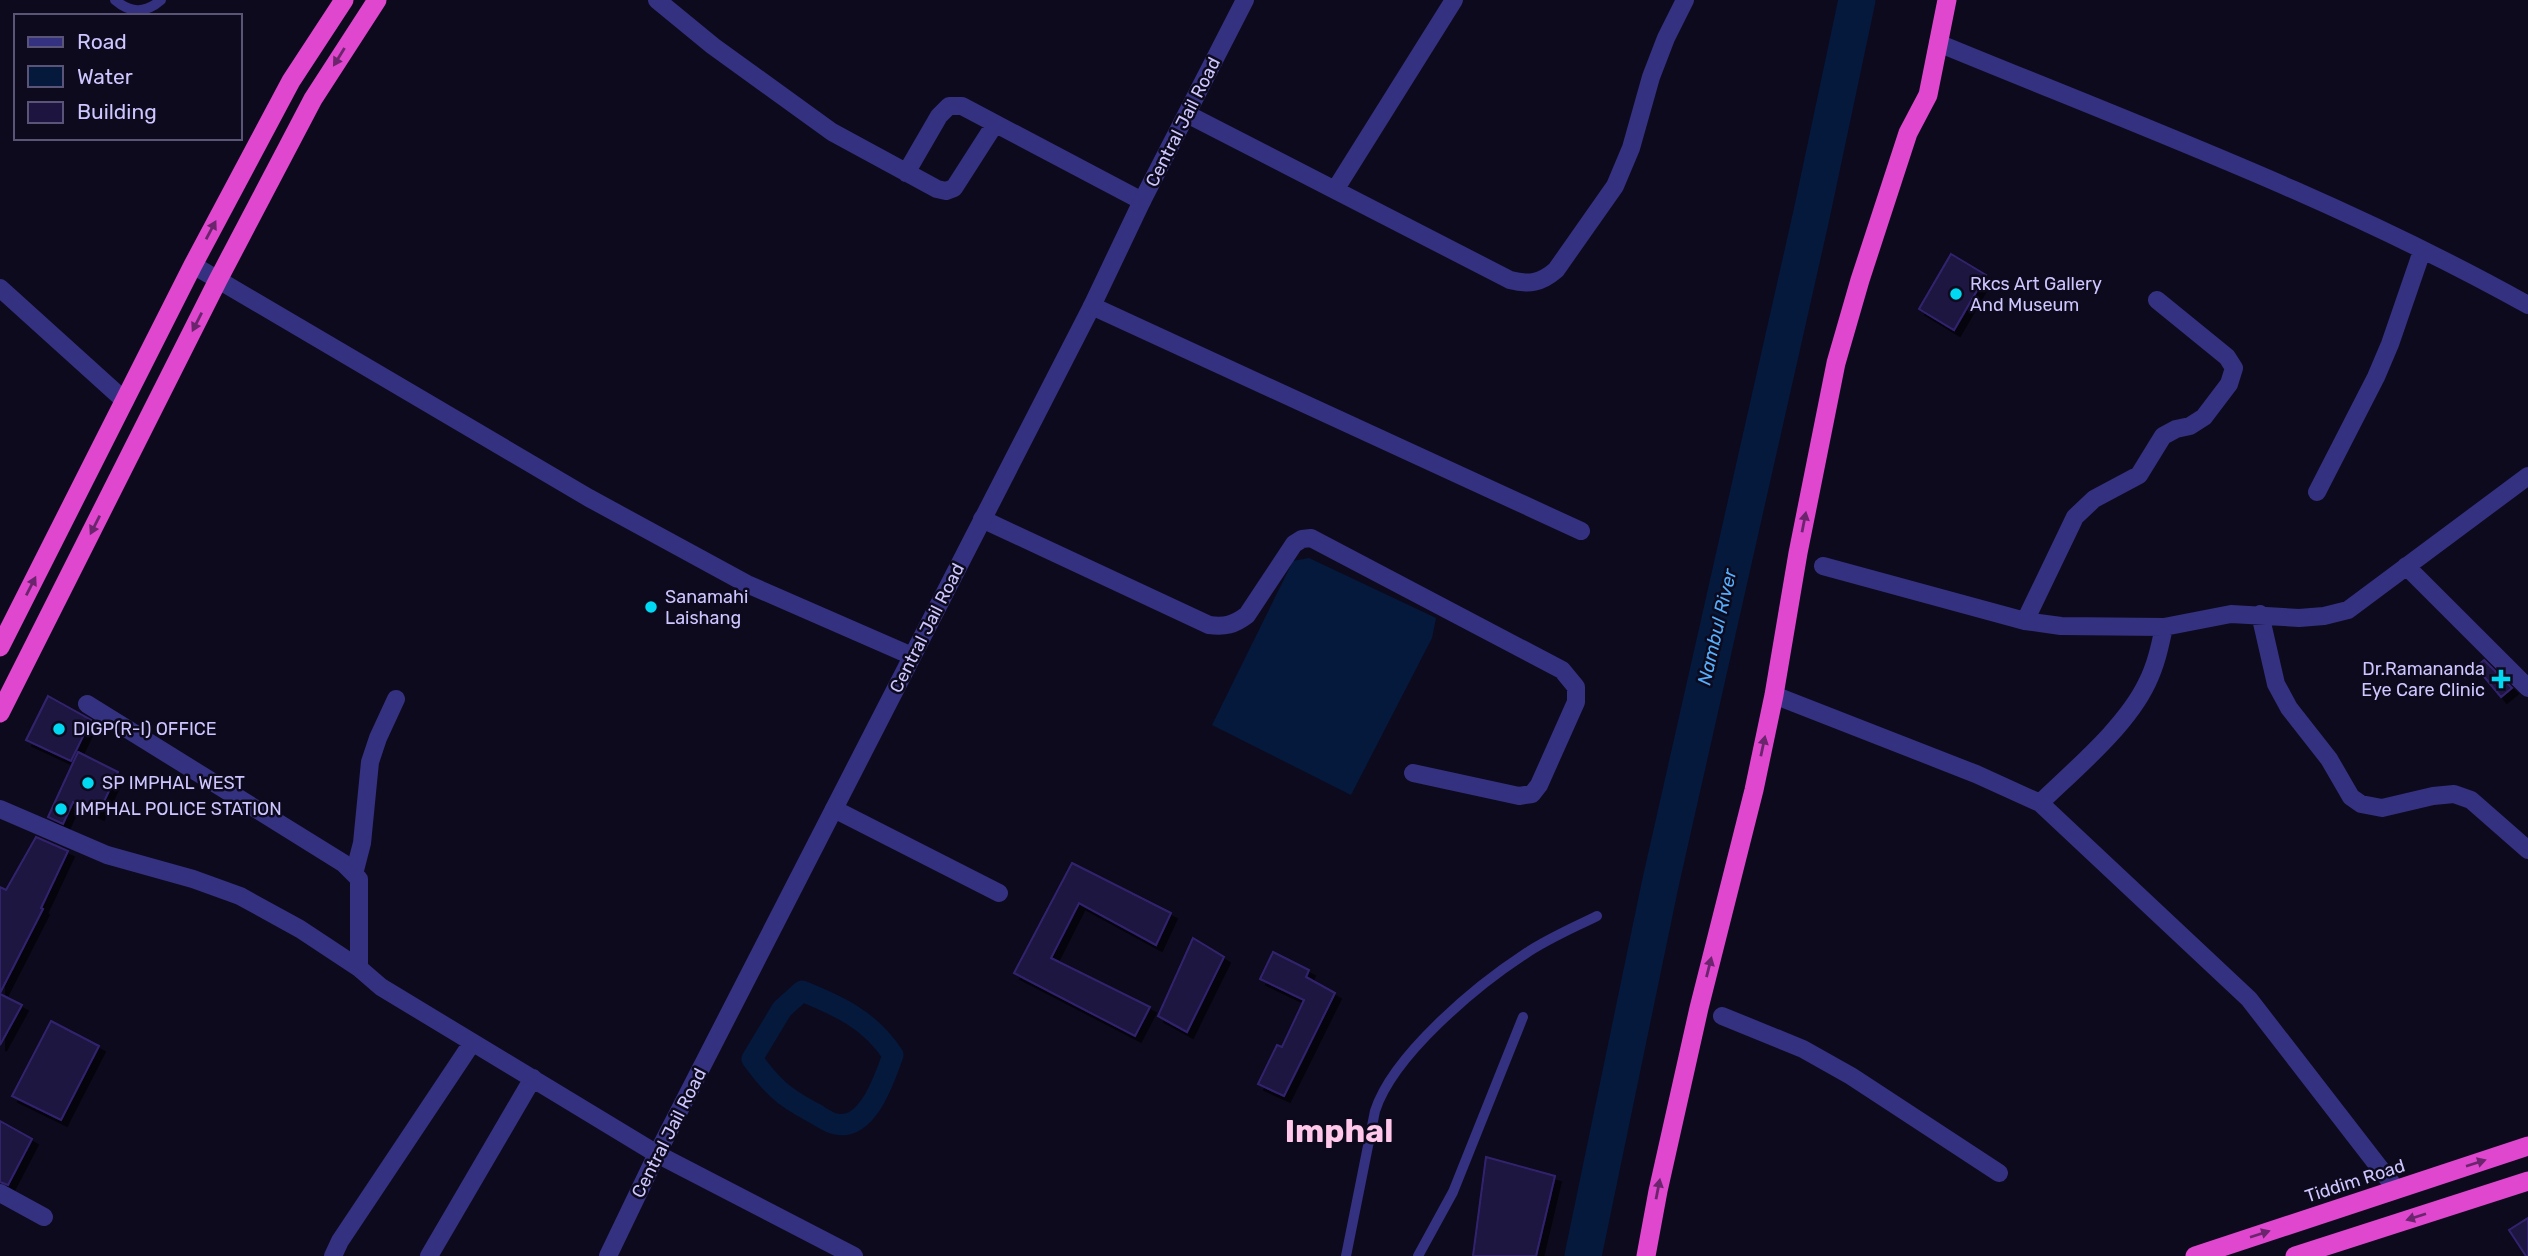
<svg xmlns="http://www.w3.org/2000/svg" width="2528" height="1256" font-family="Rubik,sans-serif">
	<defs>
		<filter id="shadow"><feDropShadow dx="6" dy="6" stdDeviation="0" flood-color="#0009"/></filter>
	</defs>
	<rect width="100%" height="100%" fill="#0d0a1e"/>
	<path fill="#05193c" d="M1309,558L1436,618L1432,638L1351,795L1212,725L1293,561Z"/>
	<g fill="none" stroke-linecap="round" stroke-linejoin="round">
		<path stroke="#05193c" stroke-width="21" d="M802,991C839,1006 870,1020 893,1055C885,1077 868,1131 836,1124C828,1123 819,1115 812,1112C782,1096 772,1086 752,1059L782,1009Z"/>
		<path stroke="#05193c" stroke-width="37" d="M1583,1256L1660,885L1811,217L1857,0"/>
	</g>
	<path fill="#1d1440" stroke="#33246e" stroke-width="2" filter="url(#shadow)" d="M1951,254L1986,275L1954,330L1919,309Z
		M2484,660L2512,688L2501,697L2476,667Z
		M48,696L91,720L71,761L26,740Z
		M78,752L118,772L98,814L73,802L63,824L48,817Z
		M36,837L68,851L41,908L43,909L0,993V887L6,890Z
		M1072,863L1171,913L1156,945L1079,903L1051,958L1150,1007L1135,1036L1014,973Z
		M1193,938L1224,957L1187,1032L1158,1016Z
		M1273,952L1309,970L1306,977L1335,993L1284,1096L1258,1084L1277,1045L1282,1047L1304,1000L1260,979Z
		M0,994L22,1005L0,1045Z
		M51,1021L99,1046L61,1120L12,1096Z
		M0,1121L32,1139L8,1185L0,1182Z
		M1486,1157L1555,1176L1536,1256H1473Z
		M2528,1218V1256H2526L2509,1230Z"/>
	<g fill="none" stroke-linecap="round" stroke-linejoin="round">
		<path stroke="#343181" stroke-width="10" d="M115,0C130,13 145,14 161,0
			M1346,1256L1375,1111C1393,1055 1476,986 1525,954C1547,939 1573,928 1597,916
			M1418,1256L1453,1192L1523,1017"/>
		<path stroke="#343181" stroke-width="18" d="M657,0L713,46L832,132L937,189L946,191L954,188L995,124
			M1938,43C2137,125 2340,200 2528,305
			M1187,114L1510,280C1529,285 1541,283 1556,270L1615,186L1631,148L1651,77L1666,38L1685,0
			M906,173L939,116L949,106H962L1142,201
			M1335,190L1454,0
			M193,265L589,498L747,584L912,656
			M0,288L125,401
			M1092,306L1581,531
			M2317,492L2376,377L2390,344L2422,251
			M982,519L1209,625C1225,627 1234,625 1247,615L1294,544L1302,539L1311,538L1562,670L1576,687V702L1539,785L1532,794L1519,796L1413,773
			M1823,566L2025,621L2061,626L2164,627L2231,614L2299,618L2324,616L2348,610L2528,476
			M2406,566L2528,688
			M2260,614L2276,684L2289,708L2329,759L2351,797L2361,804L2382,808L2433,796L2454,794L2471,800L2528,850
			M2025,621L2075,517L2094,499L2139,475L2163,436L2176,429L2190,426L2204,417L2229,384L2234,368L2227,357L2157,300
			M1774,695L1976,774L2040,803L2249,999L2396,1189
			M87,704L343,863L359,879V968L381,987L657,1154L854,1256
			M2040,803C2075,769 2126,727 2147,683C2156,665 2160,646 2164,627
			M0,809L107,855L193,879L240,896L300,929L359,968
			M834,809L999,893
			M354,874L362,843L370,762L378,738L396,699
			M1722,1016L1803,1049L1851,1076L1999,1173
			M0,1193L44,1217
			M333,1256L340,1241L472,1043
			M429,1256L533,1078"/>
		<path stroke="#343181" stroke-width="18" d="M608,1256L657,1154L1092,306L1142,201L1245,0"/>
		<path stroke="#de47ce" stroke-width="19" d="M0,647L193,265L291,81L344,0
			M0,713L218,280L313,99L377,0
			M1646,1256L1658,1191L1699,1008L1754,790L1774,695L1798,553L1836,363L1860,280L1908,133L1928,95L1947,0
			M2195,1256L2528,1146
			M2295,1256L2528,1181"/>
	</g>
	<defs><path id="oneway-solid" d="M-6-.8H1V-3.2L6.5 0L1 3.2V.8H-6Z" transform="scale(1.75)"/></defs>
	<g fill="#6b256d">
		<use href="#oneway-solid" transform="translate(339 57) rotate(122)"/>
		<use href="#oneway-solid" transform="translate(211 230) rotate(-62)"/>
		<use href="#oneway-solid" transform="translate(197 322) rotate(117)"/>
		<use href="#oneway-solid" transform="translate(1804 522) rotate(-79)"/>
		<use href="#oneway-solid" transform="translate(95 525) rotate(117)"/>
		<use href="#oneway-solid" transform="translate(31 586) rotate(-63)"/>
		<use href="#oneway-solid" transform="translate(1763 746) rotate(-78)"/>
		<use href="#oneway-solid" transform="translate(1709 967) rotate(-76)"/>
		<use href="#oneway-solid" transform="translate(2476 1163) rotate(-18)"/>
		<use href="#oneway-solid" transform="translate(1658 1189) rotate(-79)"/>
		<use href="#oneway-solid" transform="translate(2416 1217) rotate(162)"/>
		<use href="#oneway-solid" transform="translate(2260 1234) rotate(-18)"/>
	</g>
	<g fill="#00d9f1" stroke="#0d0a1e" stroke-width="2.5">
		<circle cx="1956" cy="294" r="7"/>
		<circle cx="651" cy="607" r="7"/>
		<path d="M2497.5 668.5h7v7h7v7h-7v7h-7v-7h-7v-7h7z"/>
		<circle cx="59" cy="729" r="7"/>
		<circle cx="88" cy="783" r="7"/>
		<circle cx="61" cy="809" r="7"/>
	</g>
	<g text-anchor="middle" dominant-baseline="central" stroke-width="5" stroke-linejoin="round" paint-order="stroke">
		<g font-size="18" fill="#cdc6ff" stroke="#0d0a1e">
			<text transform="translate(1183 122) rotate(-63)">Central Jail Road</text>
			<text transform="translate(927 628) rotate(-63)">Central Jail Road</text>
			<text transform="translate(669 1133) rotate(-63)">Central Jail Road</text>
			<text transform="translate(2355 1181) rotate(-18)">Tiddim Road</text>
		</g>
		<g font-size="18" fill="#cdc6ff" stroke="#0d0a1e" text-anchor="start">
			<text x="1970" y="284">Rkcs Art Gallery<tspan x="1970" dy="21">And Museum</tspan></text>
			<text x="665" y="597">Sanamahi<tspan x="665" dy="21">Laishang</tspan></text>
			<text x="2485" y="669" text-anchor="end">Dr.Ramananda<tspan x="2485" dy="21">Eye Care Clinic</tspan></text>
			<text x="73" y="729">DIGP(R-I) OFFICE</text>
			<text x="102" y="783">SP IMPHAL WEST</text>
			<text x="75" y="809">IMPHAL POLICE STATION</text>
		</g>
		<g font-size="19" font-style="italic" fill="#54b0ff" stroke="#0d0a1e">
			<text transform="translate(1717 627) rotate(-77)">Nambul River</text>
		</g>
		<g font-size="32" font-weight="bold" fill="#ffc8eb" stroke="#0d0a1e">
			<text x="1339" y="1131">Imphal</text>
		</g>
	</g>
	<rect x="14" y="14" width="228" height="126" fill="#0d0a1e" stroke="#5a5578" stroke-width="2"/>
	<rect x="28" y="37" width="35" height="10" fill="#343181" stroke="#5a5578" stroke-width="2"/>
	<text x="77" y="49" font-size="21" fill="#cdc6ff">Road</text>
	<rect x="28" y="66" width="35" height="21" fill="#05193c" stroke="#5a5578" stroke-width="2"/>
	<text x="77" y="84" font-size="21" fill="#cdc6ff">Water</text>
	<rect x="28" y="102" width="35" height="21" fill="#1d1440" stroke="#5a5578" stroke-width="2"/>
	<text x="77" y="119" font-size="21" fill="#cdc6ff">Building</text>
</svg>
